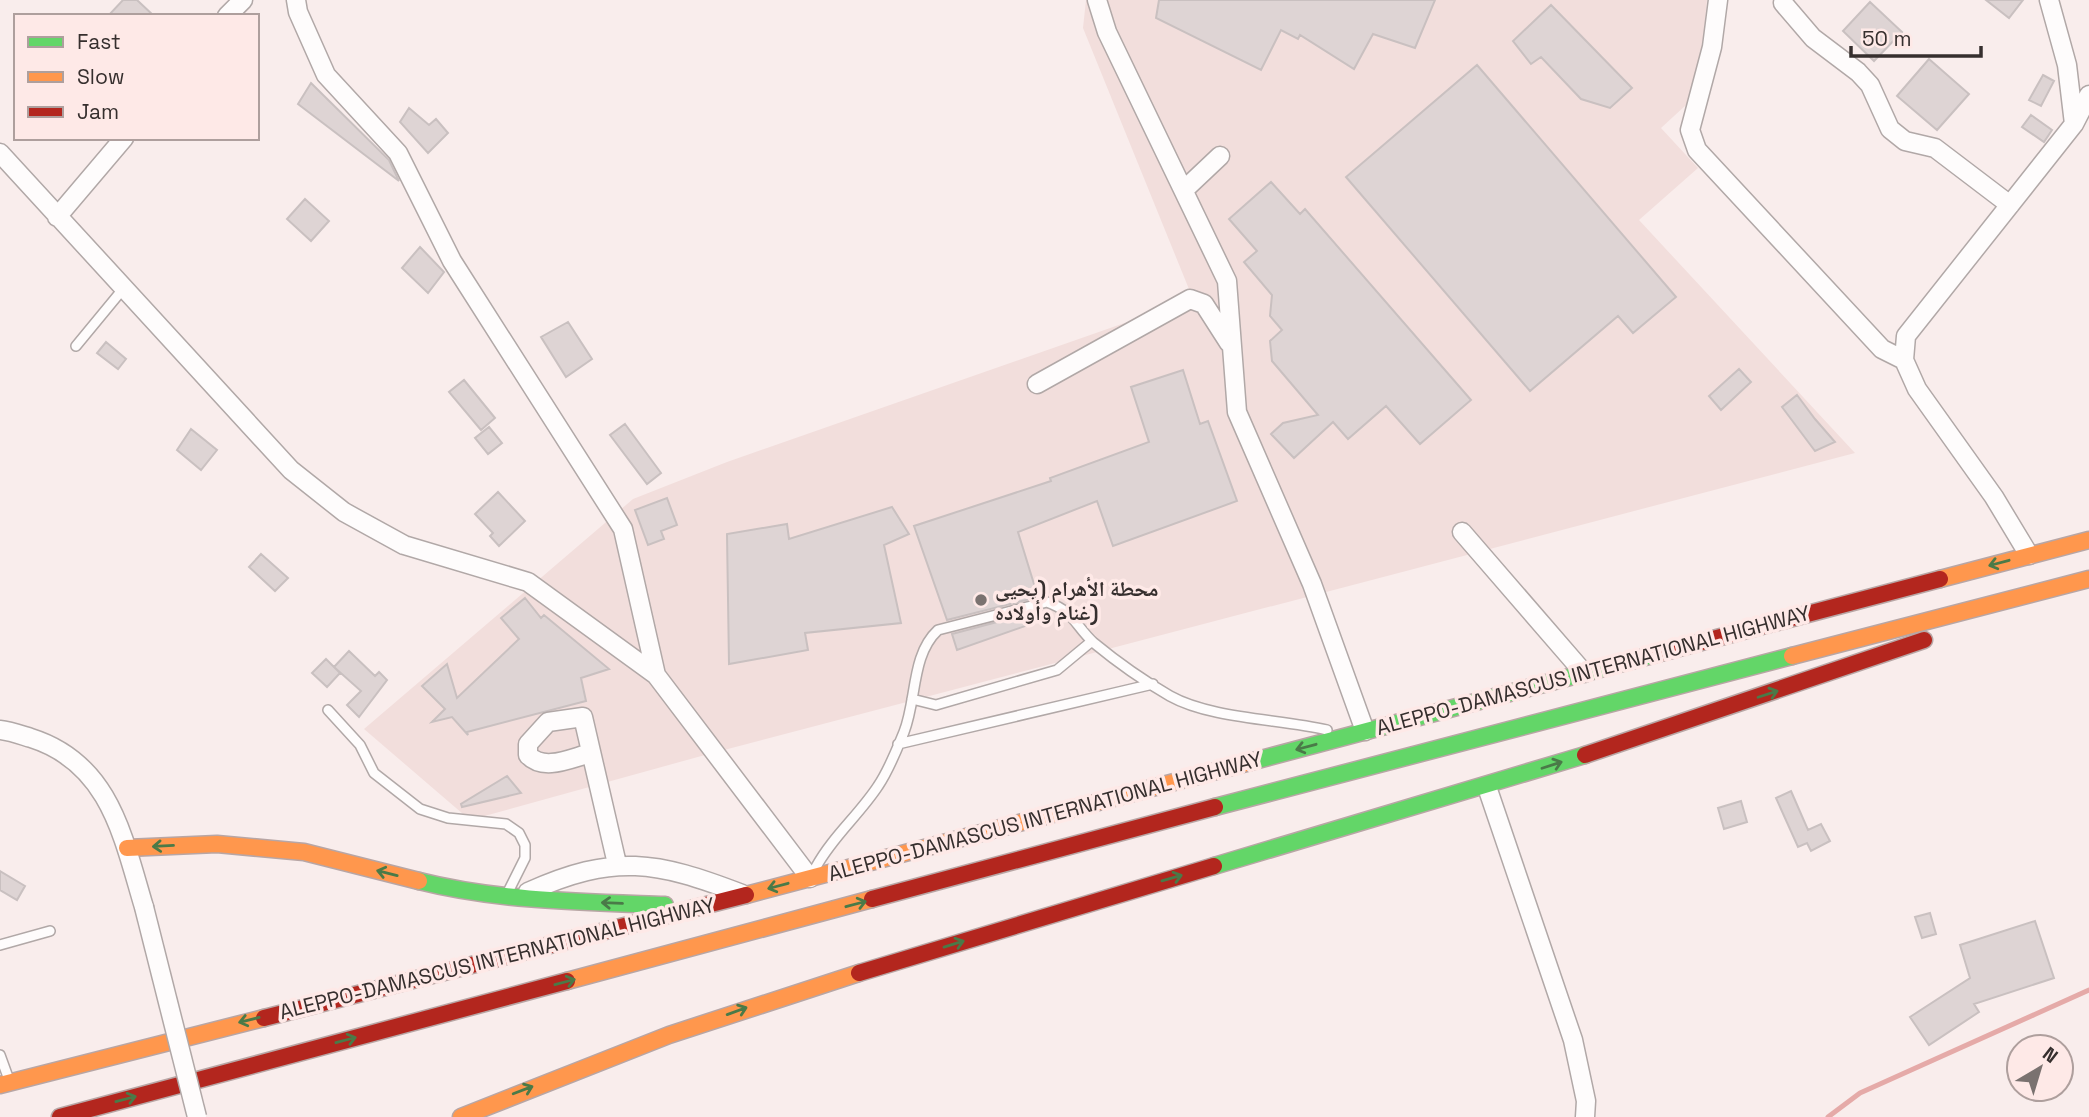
<svg xmlns="http://www.w3.org/2000/svg" width="2089" height="1117" font-family="'Space Grotesk','Noto Naskh Arabic',sans-serif">
	<rect width="100%" height="100%" fill="#f9edec"/>
	<path fill="#f2dedc" d="M1086,0H1707L1698,94L1661,128L1698,168L1639,220L1855,453L705,755L470,820L364,729L633,499L727,462L1193,299L1083,28Z"/>
	<g fill="none" stroke-linecap="round" stroke-linejoin="round">
		<path stroke="#e5aaa8" stroke-width="5" d="M1828,1117L1860,1093L2089,990"/>
	</g>
	<path fill="#ded4d4" stroke="#c9c0c0" stroke-width="2" d="M123,0H137L154,16H108Z
		M1159,0H1435L1415,48L1373,34L1354,69L1300,35L1298,39L1281,30L1261,70L1156,18Z
		M1986,0H2023L2009,18Z
		M1870,2L1902,32L1874,61L1843,31Z
		M1551,5L1632,88L1610,108L1581,99L1541,57L1531,64L1513,41Z
		M1929,59L1969,94L1937,130L1897,96Z
		M1477,65L1676,297L1633,333L1618,316L1530,391L1346,177Z
		M2043,75L2054,81L2041,106L2029,100Z
		M311,83L389,160L399,181L298,104Z
		M409,108L429,125L436,119L448,133L428,153L400,122Z
		M2031,115L2052,130L2044,142L2022,127Z
		M1271,182L1300,214L1305,209L1471,400L1420,444L1386,406L1348,439L1333,422L1294,458L1271,434L1283,423L1318,415L1272,361L1270,341L1282,330L1270,316L1272,295L1244,262L1257,251L1229,219Z
		M305,199L329,221L311,241L287,219Z
		M420,247L444,272L428,293L402,268Z
		M568,322L592,359L566,377L541,337Z
		M106,342L126,359L118,369L97,353Z
		M1739,369L1751,382L1721,410L1709,396Z
		M1183,370L1200,424L1208,421L1237,501L1113,546L1097,501L1018,532L1038,597L947,620L914,526L1051,481L1050,478L1149,442L1131,387Z
		M464,380L495,418L481,430L449,392Z
		M1797,395L1815,419L1835,442L1815,451L1782,407Z
		M625,424L661,473L647,484L610,435Z
		M489,427L502,443L488,454L475,438Z
		M191,429L217,450L201,470L177,450Z
		M498,492L525,521L499,546L490,536L493,533L475,514Z
		M667,498L677,525L661,531L664,539L648,545L635,510Z
		M892,507L909,534L884,545L901,623L805,633L808,650L729,664L727,534L787,524L789,539Z
		M261,554L288,578L275,591L249,567Z
		M525,598L541,618L544,615L609,669L581,678L586,701L467,732L468,735L452,717L432,722L445,709L422,686L447,664L457,698L519,639L501,618Z
		M1042,610L1045,619L957,650L952,634Z
		M349,651L375,676L379,672L387,680L359,717L347,705L361,691L334,667Z
		M326,659L340,673L327,687L312,673Z
		M507,776L521,793L462,807L461,804Z
		M1791,791L1808,830L1821,824L1830,841L1811,851L1807,843L1798,847L1776,798Z
		M1741,801L1747,822L1724,829L1718,808Z
		M0,871L25,886L17,900L0,890Z
		M1930,913L1936,934L1922,938L1915,917Z
		M2035,921L2054,978L1974,1004L1979,1012L1929,1045L1910,1017L1970,978L1960,945Z"/>
	<g fill="none" stroke-linecap="round" stroke-linejoin="round">
		<defs>
			<path id="lane" d="M76,346L123,289
				M912,699L936,705L1057,670L1092,641
				M328,710L360,745L374,773L420,809L448,818L506,824L519,833L525,845V858L509,890
				M898,744L1153,684
				M816,867C833,836 859,815 878,786C889,770 897,749 904,732C917,699 911,655 938,630L1047,602C1075,612 1075,626 1094,643C1117,662 1144,681 1170,696C1211,719 1281,719 1327,730
				M0,945L50,931
				M0,1055L8,1077"/>
			<path id="street" d="M296,0L298,12L326,75L398,153L452,261L623,529L656,675L810,878
				M1097,0L1107,32L1227,281L1237,412L1312,584L1365,731
				M1718,0L1712,47L1690,130L1697,150L1882,349L1904,360
				M2049,0L2067,65L2074,124
				M1783,3L1813,38L1858,72L1870,85L1890,129L1905,141L1935,148L2010,205
				M227,16L243,0
				M0,153L291,470L344,512L404,545L528,582L656,675
				M1184,190L1220,156
				M57,217L124,138
				M1037,384L1190,299L1204,304L1229,343
				M1462,532L1584,673
				M2029,555L1994,497L1917,389L1904,360L1906,336L2074,124L2089,95
				M0,730C10,731 21,735 31,738C110,763 123,837 144,907
				M591,753C571,758 544,772 528,755V744L548,722L583,717L617,864
				M1487,787L1573,1040L1586,1101L1585,1117
				M528,892C615,853 656,861 742,894"/>
			<path id="fast" d="M1250,762L1660,653
				M1215,807L1792,656
				M1214,866L1585,755
				M419,881C498,901 583,902 665,905"/>
			<path id="slow" d="M1940,579L2089,540
				M1792,656L2089,579
				M127,848L217,844L304,852L419,881
				M746,895L1250,762
				M567,981L872,899
				M0,1085L264,1018
				M461,1117L669,1035L859,973"/>
			<path id="jam" d="M1660,653L1940,579
				M1585,755L1924,640
				M872,899L1215,807
				M859,973L1214,866
				M264,1018L746,895
				M60,1117L567,981"/>
		</defs>
		<use href="#lane" stroke="#b1a8a7" stroke-width="12"/>
		<use href="#street" stroke="#b1a8a7" stroke-width="21"/>
		<use href="#fast" stroke="#b8a6a5" stroke-width="19"/>
		<use href="#slow" stroke="#b8a6a5" stroke-width="19"/>
		<use href="#jam" stroke="#b8a6a5" stroke-width="19"/>
		<use href="#lane" stroke="#fefcfc" stroke-width="9"/>
		<use href="#street" stroke="#fefcfc" stroke-width="18"/>
		<use href="#fast" stroke="#63d668" stroke-width="16"/>
		<use href="#slow" stroke="#ff974d" stroke-width="16"/>
		<use href="#jam" stroke="#b3261e" stroke-width="16"/>
		<defs>
			<path id="street-bridge" d="M144,907L197,1117"/>
		</defs>
		<use href="#street-bridge" stroke="#b1a8a7" stroke-width="21" stroke-linecap="butt"/>
		<use href="#street-bridge" stroke="#fefcfc" stroke-width="18"/>
	</g>
	<defs><path id="oneway-shaft" d="M-6 0H5M1.5-3L5.5 0L1.5 3" fill="none" stroke-width="1.6" stroke-linecap="round" stroke-linejoin="round" transform="scale(1.75)"/></defs>
	<g stroke="#4a7a48">
		<use href="#oneway-shaft" transform="translate(1999 563) rotate(165)"/>
		<use href="#oneway-shaft" transform="translate(1768 694) rotate(-18)"/>
		<use href="#oneway-shaft" transform="translate(1306 747) rotate(165)"/>
		<use href="#oneway-shaft" transform="translate(1552 765) rotate(-18)"/>
		<use href="#oneway-shaft" transform="translate(163 846) rotate(177)"/>
		<use href="#oneway-shaft" transform="translate(387 873) rotate(-166)"/>
		<use href="#oneway-shaft" transform="translate(1172 878) rotate(-16)"/>
		<use href="#oneway-shaft" transform="translate(778 886) rotate(165)"/>
		<use href="#oneway-shaft" transform="translate(612 903) rotate(-178)"/>
		<use href="#oneway-shaft" transform="translate(856 904) rotate(-15)"/>
		<use href="#oneway-shaft" transform="translate(954 944) rotate(-17)"/>
		<use href="#oneway-shaft" transform="translate(565 982) rotate(-15)"/>
		<use href="#oneway-shaft" transform="translate(737 1011) rotate(-20)"/>
		<use href="#oneway-shaft" transform="translate(249 1020) rotate(166)"/>
		<use href="#oneway-shaft" transform="translate(346 1040) rotate(-15)"/>
		<use href="#oneway-shaft" transform="translate(523 1090) rotate(-21)"/>
		<use href="#oneway-shaft" transform="translate(126 1099) rotate(-15)"/>
	</g>
	<circle fill="#7a7270" stroke="#fee9e7" stroke-width="2.5" cx="981" cy="600" r="7"/>
	<g text-anchor="middle" dominant-baseline="central" stroke-width="7" stroke-linejoin="round" paint-order="stroke">
		<g font-size="21" font-weight="bold" fill="#362f2e" stroke="#fee9e7" text-anchor="start">
			<text x="995" y="588">محطة الأهرام (يحيى<tspan x="995" dy="24">غنام وأولاده)</tspan></text>
		</g>
		<g font-size="21" fill="#362f2e" stroke="#fee9e7">
			<text transform="translate(1593 670) rotate(-15)">ALEPPO-DAMASCUS INTERNATIONAL HIGHWAY</text>
			<text transform="translate(1045 816) rotate(-15)">ALEPPO-DAMASCUS INTERNATIONAL HIGHWAY</text>
			<text transform="translate(497 958) rotate(-14)">ALEPPO-DAMASCUS INTERNATIONAL HIGHWAY</text>
		</g>
	</g>
	<rect x="14" y="14" width="245" height="126" fill="#fee9e7" stroke="#ae9f9d" stroke-width="2"/>
	<rect x="28" y="37" width="35" height="10" fill="#63d668" stroke="#ae9f9d" stroke-width="2"/>
	<text x="77" y="49" font-size="21" fill="#362f2e">Fast</text>
	<rect x="28" y="72" width="35" height="10" fill="#ff974d" stroke="#ae9f9d" stroke-width="2"/>
	<text x="77" y="84" font-size="21" fill="#362f2e">Slow</text>
	<rect x="28" y="107" width="35" height="10" fill="#b3261e" stroke="#ae9f9d" stroke-width="2"/>
	<text x="77" y="119" font-size="21" fill="#362f2e">Jam</text>
	<g transform="translate(2040 1068) rotate(38)"><circle r="33" fill="#fee9e7" stroke="#ae9f9d" stroke-width="2"/>
	<path d="M0-5L12 26L0 18L-12 26Z" fill="#7a7270"/>
	<text y="-10" font-size="19" font-weight="bold" text-anchor="middle" fill="#362f2e">N</text>
	</g>
	<path d="M1851 46v10h130v-10" fill="none" stroke="#362f2e" stroke-width="3.5"/>
	<text x="1862" y="46" font-size="21" fill="#362f2e" stroke="#fee9e7" stroke-width="5" paint-order="stroke">50 m</text>
</svg>
